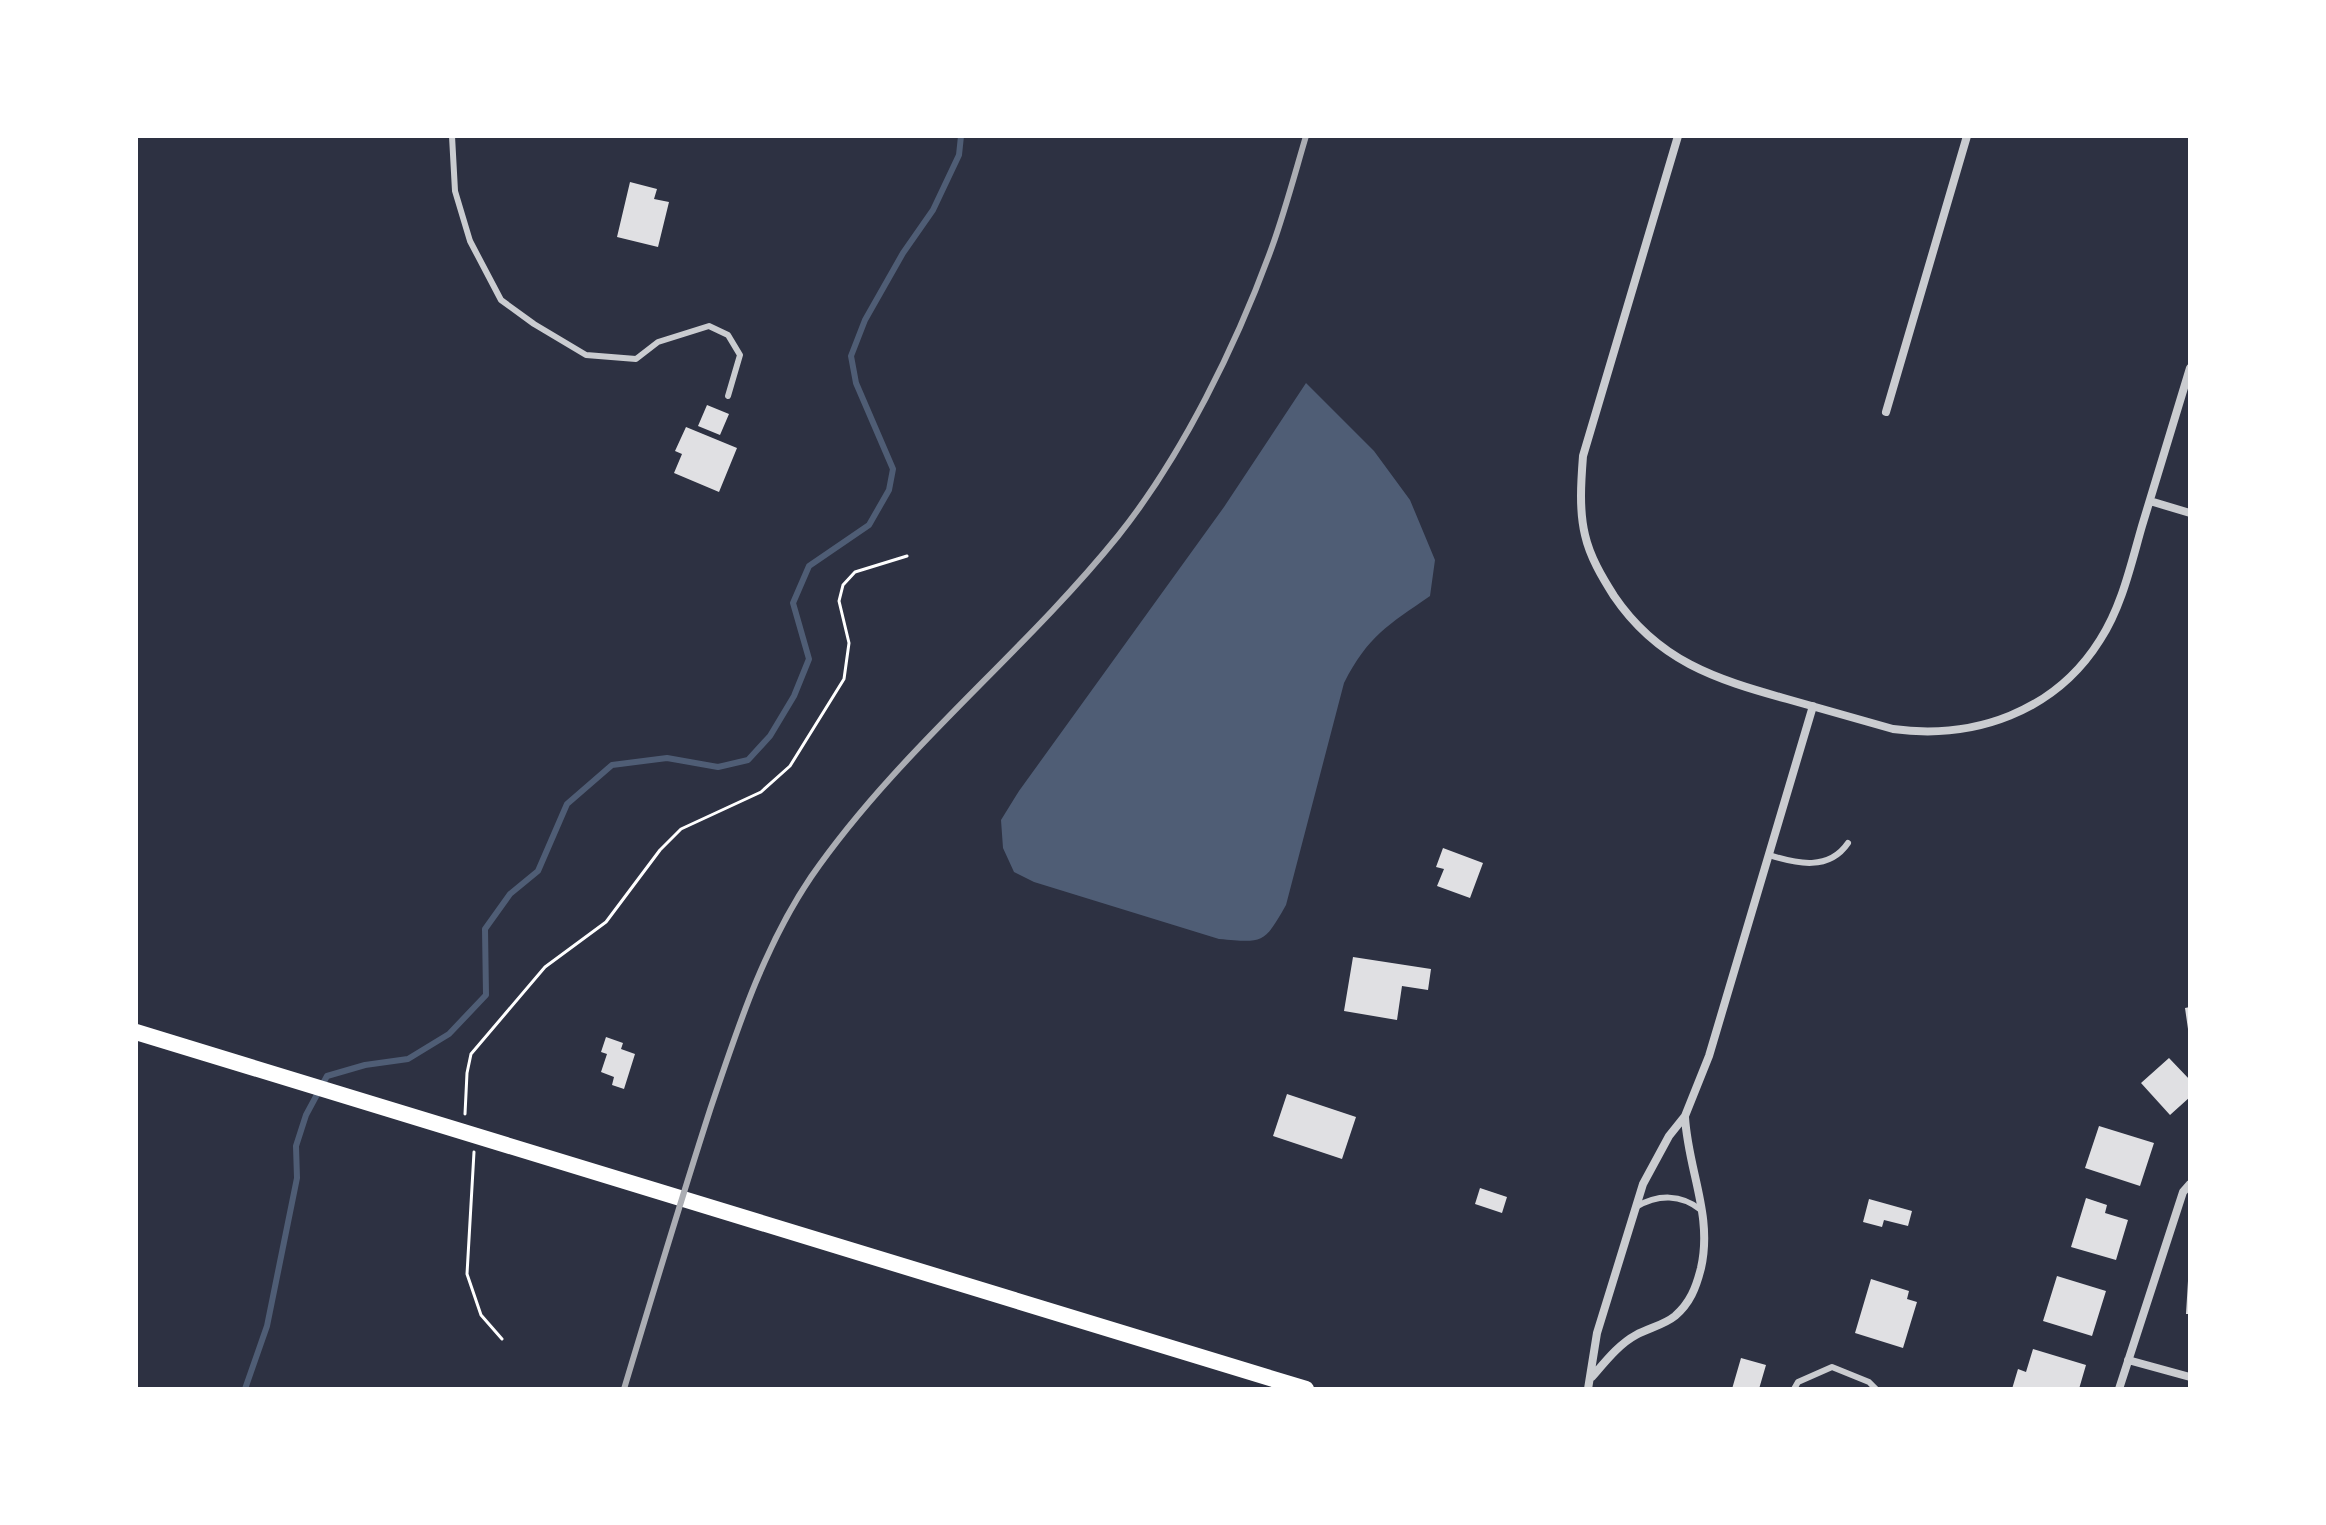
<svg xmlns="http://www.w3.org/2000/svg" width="2326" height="1525" font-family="'Titillium Web',sans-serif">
	<rect width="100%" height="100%" fill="#2d3142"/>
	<path fill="#4f5d75" d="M1306,383L1374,451L1410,500L1435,560L1430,596C1388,625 1368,636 1344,683L1286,905C1264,944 1263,943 1219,939L1034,882L1014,872L1003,848L1001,820L1019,791L1224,507Z"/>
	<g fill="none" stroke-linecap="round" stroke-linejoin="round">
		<path stroke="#4f5d75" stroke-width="6" d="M245,1389L267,1326L297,1178L296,1146L306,1115L327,1076L365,1065L408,1059L449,1034L486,995L485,929L510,894L538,871L567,804L612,765L667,758L718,767L748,760L770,736L794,696L809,659L793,603L809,566L869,525L889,490L893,469L856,383L851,356L865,320L903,253L933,210L959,155L961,136"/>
	</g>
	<path fill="#e0e0e3" d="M630,182L657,189L654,199L669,202L658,247L617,237Z
		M707,405L729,414L720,435L698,426Z
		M686,427L737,448L719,492L674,473L682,454L675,451Z
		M1443,848L1483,863L1470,898L1437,886L1444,869L1436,867Z
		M1353,957L1431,969L1428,990L1402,986L1397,1020L1344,1011Z
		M2190,1007V1028L2188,1029L2185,1008Z
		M606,1037L623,1043L621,1049L635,1054L624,1089L612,1085L614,1077L601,1072L607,1054L601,1052Z
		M2169,1058L2190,1080V1097L2170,1115L2141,1083Z
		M1287,1094L1356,1117L1342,1159L1273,1136Z
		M2099,1126L2154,1143L2140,1186L2085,1168Z
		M1480,1188L1507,1197L1502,1213L1475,1204Z
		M2086,1198L2107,1205L2105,1213L2128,1220L2116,1260L2071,1247Z
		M1869,1199L1912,1211L1908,1226L1884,1220L1882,1227L1863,1222Z
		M2057,1276L2106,1291L2092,1336L2043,1321Z
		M1871,1279L1909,1291L1907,1299L1917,1302L1903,1348L1855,1333Z
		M2188,1281H2190V1314H2186Z
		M2033,1349L2086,1365L2079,1389H2012L2018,1369L2026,1372Z
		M1741,1358L1766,1365L1759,1389H1732Z"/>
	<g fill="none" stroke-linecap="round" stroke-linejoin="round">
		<path stroke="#fff" stroke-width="3" d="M465,1114L467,1073L471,1054L545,967L606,922L660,850L681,829L761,792L790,766L844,679L849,643L839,601L843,585L855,572L907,556
			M474,1152L467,1274L481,1315L502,1339"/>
		<path stroke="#caccd0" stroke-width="6" d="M452,136L455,191L470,241L501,300L534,324L586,355L636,359L658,342L709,326L728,335L740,355L728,396
			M1769,855C1797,864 1829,871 1848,843
			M1636,1207C1658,1194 1681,1194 1701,1210
			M1794,1389L1798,1382L1832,1367L1869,1382L1876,1389"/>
		<path stroke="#caccd0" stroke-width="8" d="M1678,136L1583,456C1581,482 1579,510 1585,535C1590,557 1602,577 1614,596C1658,661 1715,679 1787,699C1822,709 1858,719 1893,729C1974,740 2055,712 2100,640C2122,606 2131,564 2142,526C2158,473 2174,420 2190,368
			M1886,412L1967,136
			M2150,501L2190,513
			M2128,1360L2190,1377
			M1592,1377C1605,1362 1619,1344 1636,1335C1649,1328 1664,1325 1675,1316C1690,1303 1696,1288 1701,1268C1713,1215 1688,1170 1685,1117
			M1588,1389L1597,1333L1643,1184L1669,1136L1685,1116L1709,1056L1813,706
			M2119,1389L2183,1192L2190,1184"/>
		<path stroke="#fff" stroke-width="16" d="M136,1032L1306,1389"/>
		<path stroke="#abadb3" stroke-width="6" d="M624,1389C652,1296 680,1203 710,1110C737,1030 763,948 811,877C898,751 1022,655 1118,536C1182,456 1237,344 1272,247C1285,211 1295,173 1306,136"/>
	</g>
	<rect width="2326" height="1525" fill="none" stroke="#ffffff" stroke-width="276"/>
</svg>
